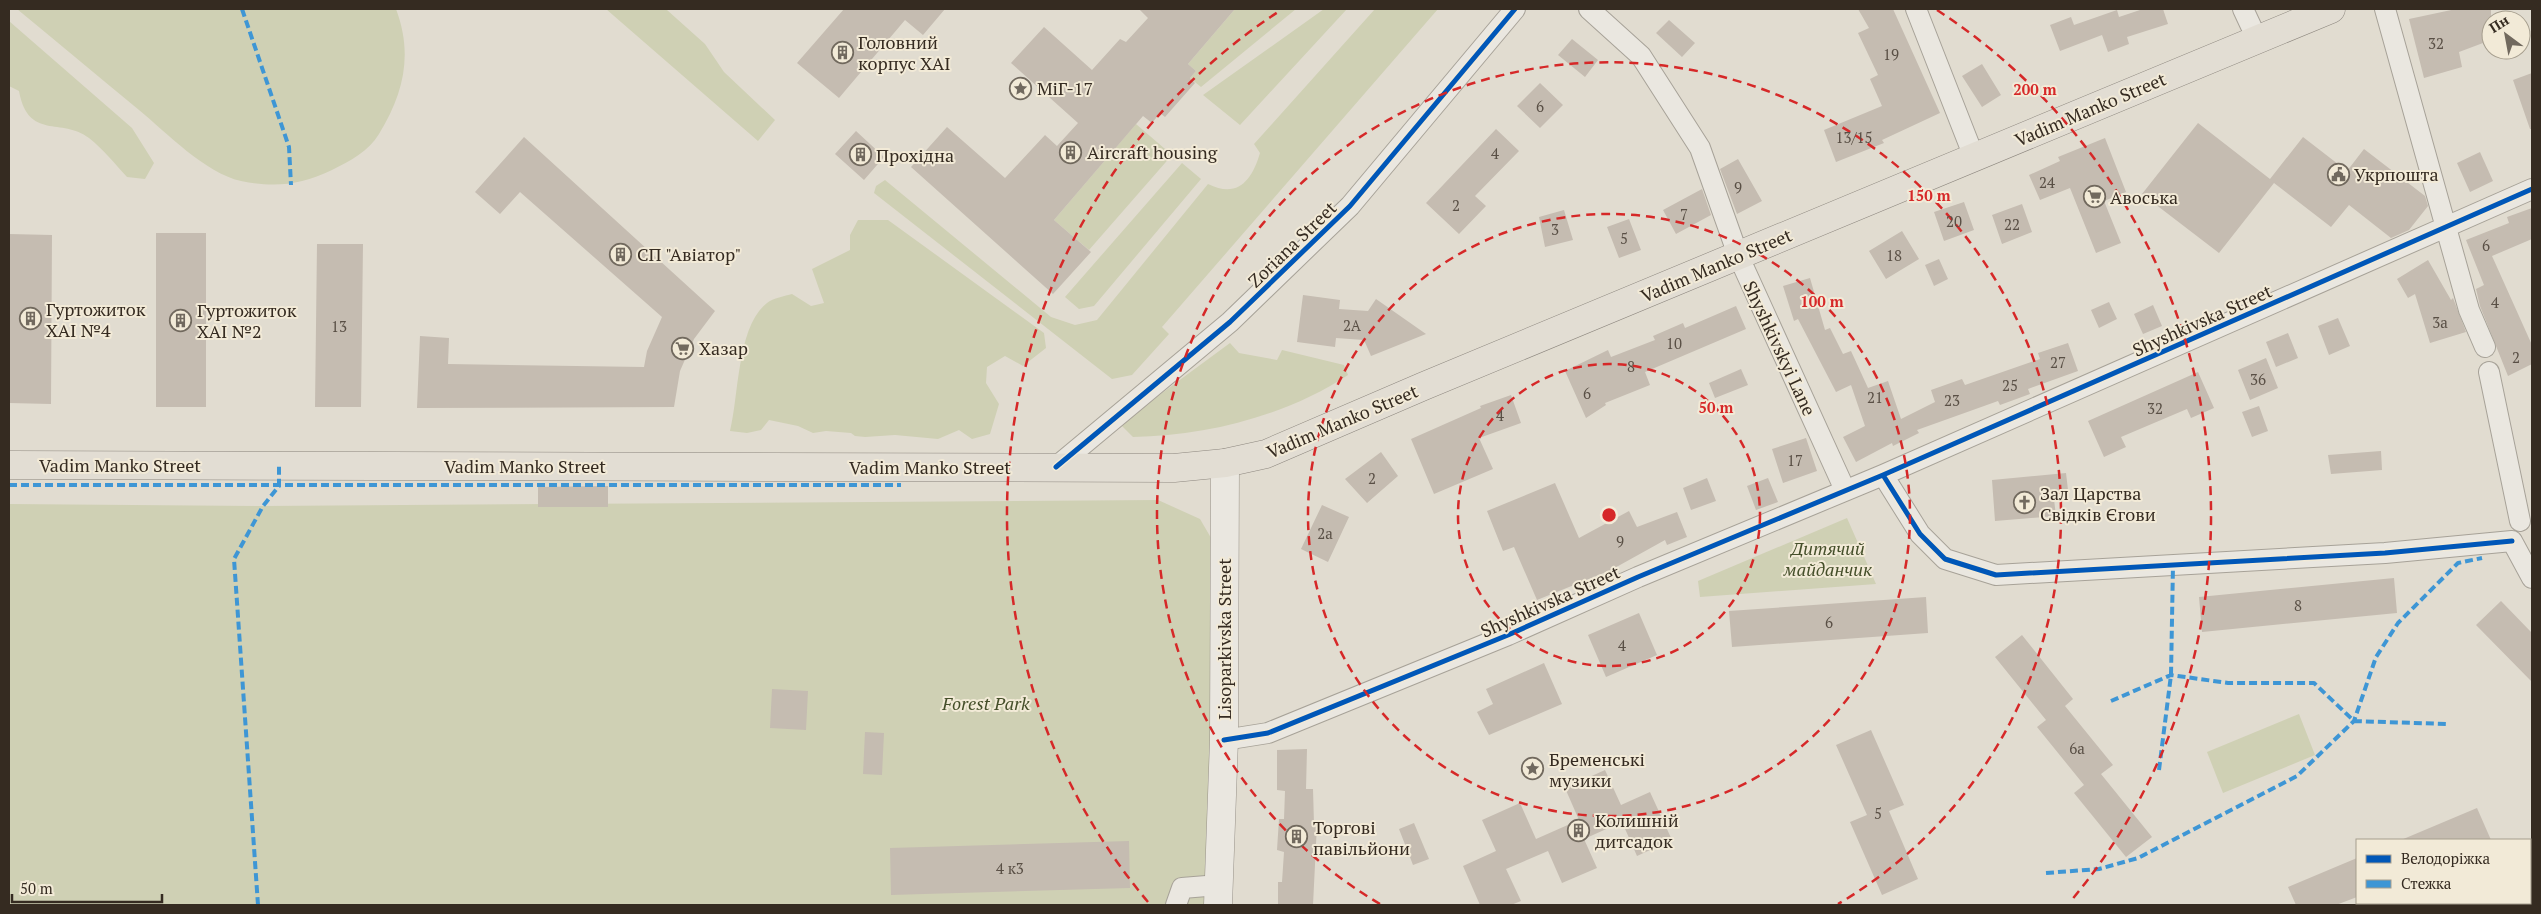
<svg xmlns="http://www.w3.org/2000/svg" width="2541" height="914" font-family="'PT Serif',serif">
	<rect width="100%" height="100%" fill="#e1dcd0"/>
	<path fill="#cfd0b4" d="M17,9H396C413,54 404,93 379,134C369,151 350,161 332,170C300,185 276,188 241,181C205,173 167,133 139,110C98,76 58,43 17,9Z
		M606,9L667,10L705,44L724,72L775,120L758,141Z
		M1235,9H1296L1201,87L1190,78L1196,71L1188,64Z
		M1324,9H1347L1240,125L1203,95Z
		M1375,9H1438L1162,327L1169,334L1132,375L1112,379L874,193L876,186L885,180L1051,317L1075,325L1097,320L1208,184C1238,199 1252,180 1260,153L1254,144Z
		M9,21L132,128L154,163L145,179L127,177C115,164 103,149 89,138C62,117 28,141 19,91L9,86Z
		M1136,124L1172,155L1089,250L1054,220Z
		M1182,163L1201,179L1094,306L1079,309L1065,297Z
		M858,220H888L1044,333L1046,348L1023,366L1005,356L987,367L986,383L999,404L990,434L972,439L959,430L938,439L895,435L865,437L855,436L851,433L826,431L813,433L798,426L769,420L761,430L747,433L730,431C739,395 737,326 767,303C773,298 785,296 792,294L811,306L824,303L812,269L850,250V235Z
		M1230,343L1239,353L1277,360L1282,350L1344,365L1348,375C1286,416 1206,436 1133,437L1120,424Z
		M1158,500L1200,519L1214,543L1210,905H9V504L263,506Z
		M1847,518L1876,584L1700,597L1698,581Z
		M2299,714L2315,755L2223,793L2207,752Z"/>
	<path fill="#c5bcb1" d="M844,9H945L923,35L905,20L839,98L797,63Z
		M1139,9H1235L1188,64L1196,71L1190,78L1195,83L1165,117L1160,113L1152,123L1143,116L1054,220L1091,252L1053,294L911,167L947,127L1005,178L1045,135L1057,146L1078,123L1011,63L1044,27L1092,70L1120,39L1126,42L1148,18Z
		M1858,9H1893L1940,113L1882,140L1884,143L1836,162L1824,130L1882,106L1870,79L1878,75L1858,33L1869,28Z
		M2143,9H2163L2168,24L2127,37L2129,44L2108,52L2102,35L2060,51L2050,25L2071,17L2074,25L2117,10L2119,17Z
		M2456,9H2491V40L2459,52L2462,67L2424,78L2409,19Z
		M1669,20L1695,43L1682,57L1656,33Z
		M1572,39L1598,60L1585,77L1558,55Z
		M1982,64L2001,95L1982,107L1962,76Z
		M2532,73V129H2530L2513,80Z
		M1540,83L1563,105L1540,128L1517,106Z
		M2198,123L2270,179L2303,137L2347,171L2364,149L2425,196L2428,206L2409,230L2391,238L2349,205L2331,227L2274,183L2219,253L2142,194Z
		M1496,129L1519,151L1475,196L1486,206L1459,234L1426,203Z
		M856,131L884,157L864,180L835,154Z
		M524,137L715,311L694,339L680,371L674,407L417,408L420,336L449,338L448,364L644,367L647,351L662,317L520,192L500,214L475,192Z
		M2105,138L2126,192L2104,201L2121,243L2096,253L2070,188L2040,200L2029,175L2060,161L2058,157Z
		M2480,152L2493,181L2470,192L2457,163Z
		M1738,159L1762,201L1737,214L1720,169Z
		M1702,189L1711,215L1676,234L1663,210Z
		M1964,202L1974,230L1944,241L1934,212Z
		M2022,204L2032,232L2002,244L1992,215Z
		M2532,208V239L2492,256L2532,345V364L2508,376L2480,306L2476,289L2484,285L2466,240L2509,223L2507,217Z
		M1564,210L1573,240L1545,247L1539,217Z
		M1629,219L1641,250L1619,258L1607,227Z
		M1902,231L1919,259L1886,279L1869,251Z
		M156,233H206V407H156Z
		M9,234L52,235L51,404L9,403Z
		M317,244H363L361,407H315Z
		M1939,259L1948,279L1934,286L1925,265Z
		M2428,260L2451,300L2453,298L2466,332L2430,343L2415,294L2408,298L2397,279Z
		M1810,278L1825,330L1830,328L1843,354L1851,351L1868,388L1888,381L1901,419L1935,402L1931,390L1962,379L1965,385L2040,359L2038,353L2068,343L2078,371L2028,389L2030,394L2000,405L1998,401L1917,430L1919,433L1893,446L1892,443L1856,462L1843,437L1865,426L1851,385L1836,392L1798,319L1794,321L1783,286Z
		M1303,295L1340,300L1339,309L1368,311L1376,299L1426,334L1371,356L1364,340L1336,338L1335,347L1297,342Z
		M2109,302L2117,319L2099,328L2091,310Z
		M2153,305L2162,326L2143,334L2134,314Z
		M1736,306L1746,329L1645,372L1650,385L1605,403L1606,405L1586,418L1565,371L1608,350L1611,357L1655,340L1653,336L1683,323L1685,328Z
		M2338,318L2350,346L2329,355L2318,326Z
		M2288,333L2298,358L2276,367L2266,342Z
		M2266,358L2278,388L2250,400L2238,370Z
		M1741,369L1748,385L1715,398L1709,383Z
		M2198,372L2214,408L2191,418L2187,409L2121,437L2126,447L2104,457L2088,421Z
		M1511,395L1521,423L1479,438L1493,469L1434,494L1411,439L1481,408L1480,406Z
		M2259,406L2268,431L2252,437L2242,412Z
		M1806,438L1817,471L1783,483L1772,449Z
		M2381,451L2382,470L2331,474L2328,455Z
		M1381,452L1398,476L1367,503L1345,479Z
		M2066,473L2068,490L2053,491L2056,516L1995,521L1992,480Z
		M1707,478L1716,501L1691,510L1683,488Z
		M1768,478L1778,502L1756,510L1747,486Z
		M1555,483L1579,538L1629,511L1637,527L1677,512L1687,537L1667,545L1665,540L1611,570L1537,600L1514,547L1503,551L1487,511Z
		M608,486V507H538V487Z
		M1322,505L1349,517L1328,562L1301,549Z
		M2394,578L2397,613L2202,632L2199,597Z
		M1926,597L1928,633L1732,647L1729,611Z
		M2501,601L2532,633V682L2476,625Z
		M1639,613L1657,655L1606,677L1588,635Z
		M2022,635L2073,699L2065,706L2113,765L2101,774L2152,837L2126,857L2074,793L2084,785L2037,727L2046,720L1995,657Z
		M1544,663L1562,704L1489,735L1477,712L1493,704L1486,689Z
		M772,689L808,691L806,730L770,728Z
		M1871,730L1904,805L1889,811L1918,879L1882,895L1850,822L1867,815L1836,745Z
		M865,732L884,733L882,775L863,774Z
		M1307,749L1306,789H1313L1314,824H1317L1313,905H1278V882H1282L1284,852L1277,850L1279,819H1284L1285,791L1277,790V750Z
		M1605,770L1621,805L1650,792L1672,840L1637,856L1622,822L1584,839L1597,868L1562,883L1548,851L1506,869L1521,901L1511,905H1480L1463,866L1496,851L1482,820L1520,803L1536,839L1579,820L1565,788Z
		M2477,808L2491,840H2401Z
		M1414,823L1429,859L1413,865L1399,829Z
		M1129,841L1130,888L891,895L890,848Z
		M2357,858V897L2336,905H2296L2288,887Z"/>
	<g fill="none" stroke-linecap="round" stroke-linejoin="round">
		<defs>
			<path id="street" d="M1589,9L1641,56L1700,148L1738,255L1845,490
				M1916,9L1974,157
				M2243,9L2257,39
				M2385,9L2469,310L2485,347
				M2489,372L2520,521
				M1056,467L1230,322L1350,206L1515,9
				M1883,475L1920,534L1945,559L1996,575L2385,553L2512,541
				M2512,541L2532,578
				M1224,740L1268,733L1508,635L1638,577L1883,475L2532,189
				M2530,853L2532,852
				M1176,905L1182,888L1219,885
				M2384,905L2391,903"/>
			<path id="secondary" d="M1218,905L1224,740L1225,463"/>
			<path id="primary" d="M9,465L1174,468L1225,463L1266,454L1424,386L2331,9"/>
		</defs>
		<use href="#street" stroke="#a7a298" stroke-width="22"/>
		<use href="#secondary" stroke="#979188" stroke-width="29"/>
		<use href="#primary" stroke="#8d877f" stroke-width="29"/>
		<use href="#street" stroke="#eae7e0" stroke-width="20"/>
		<use href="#secondary" stroke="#eae7e0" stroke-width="28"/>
		<use href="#primary" stroke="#e2ddd3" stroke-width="28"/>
		<path stroke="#3e96d5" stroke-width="4" stroke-dasharray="8 4" stroke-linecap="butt" d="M242,9L289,147L291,185
			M9,485H901
			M2111,701L2171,675L2228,683H2314L2354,721L2446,724
			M2159,770L2171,675L2173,565
			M2530,853L2532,852
			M2046,873L2099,869L2138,858L2297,776L2354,721L2376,657L2398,623L2458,563L2482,558
			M258,905L234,559L263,506L279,486V466
			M2384,905L2391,903"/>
		<defs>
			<path id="cycleway" d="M1056,467L1230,322L1350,206L1515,9
				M1883,475L1920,534L1945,559L1996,575L2385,553L2512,541
				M1224,740L1268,733L1508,635L1638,577L1883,475L2532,189"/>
		</defs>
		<use href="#cycleway" stroke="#f2ead7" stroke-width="8"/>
		<use href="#cycleway" stroke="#0057b8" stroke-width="5"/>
	</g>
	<g fill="none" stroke="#d62828" stroke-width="2.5" stroke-dasharray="9 6">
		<circle cx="1609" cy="515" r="151"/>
		<circle cx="1609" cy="515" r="301"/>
		<path d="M1380 904A452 452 0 1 1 1838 904"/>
		<path d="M1148 902A602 602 0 0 1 1281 10M1937 10A602 602 0 0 1 2070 902"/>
	</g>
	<defs>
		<symbol id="building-ring" viewBox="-11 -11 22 22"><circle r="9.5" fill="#f2ead7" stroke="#71695e" stroke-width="1.5"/><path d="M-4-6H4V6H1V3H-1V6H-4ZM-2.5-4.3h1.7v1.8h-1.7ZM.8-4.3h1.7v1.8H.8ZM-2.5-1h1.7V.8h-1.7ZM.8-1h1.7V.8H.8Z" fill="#71695e"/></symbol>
		<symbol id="sight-ring" viewBox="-11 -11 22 22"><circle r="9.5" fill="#f2ead7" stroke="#71695e" stroke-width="1.5"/><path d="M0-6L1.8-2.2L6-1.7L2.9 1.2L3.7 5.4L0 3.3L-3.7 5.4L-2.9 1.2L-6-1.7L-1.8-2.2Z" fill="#71695e"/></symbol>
		<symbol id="civic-ring" viewBox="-11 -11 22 22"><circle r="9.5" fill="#f2ead7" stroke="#71695e" stroke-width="1.5"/><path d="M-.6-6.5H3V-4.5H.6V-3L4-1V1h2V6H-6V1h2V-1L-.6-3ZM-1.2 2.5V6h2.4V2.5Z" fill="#71695e"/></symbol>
		<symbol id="supermarket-ring" viewBox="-11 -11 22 22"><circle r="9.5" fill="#f2ead7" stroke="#71695e" stroke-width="1.5"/><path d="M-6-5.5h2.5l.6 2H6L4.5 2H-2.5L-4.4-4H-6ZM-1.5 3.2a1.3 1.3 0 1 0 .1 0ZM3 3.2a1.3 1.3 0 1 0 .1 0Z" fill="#71695e"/></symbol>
		<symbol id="church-ring" viewBox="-11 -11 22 22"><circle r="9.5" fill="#f2ead7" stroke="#71695e" stroke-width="1.5"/><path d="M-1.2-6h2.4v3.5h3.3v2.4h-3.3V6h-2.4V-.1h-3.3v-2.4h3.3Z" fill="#71695e"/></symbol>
	</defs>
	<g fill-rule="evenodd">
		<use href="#building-ring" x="830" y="40" width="25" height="25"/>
		<use href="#sight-ring" x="1008" y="76" width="25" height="25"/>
		<use href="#building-ring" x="1058" y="140" width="25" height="25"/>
		<use href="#building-ring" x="848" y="142" width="25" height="25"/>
		<use href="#civic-ring" x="2326" y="162" width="25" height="25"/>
		<use href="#supermarket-ring" x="2082" y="184" width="25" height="25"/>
		<use href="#building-ring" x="608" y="242" width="25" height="25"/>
		<use href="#building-ring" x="18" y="306" width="25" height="25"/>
		<use href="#building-ring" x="168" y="308" width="25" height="25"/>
		<use href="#supermarket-ring" x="670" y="336" width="25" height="25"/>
		<use href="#church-ring" x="2012" y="490" width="25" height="25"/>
		<use href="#sight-ring" x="1520" y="756" width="25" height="25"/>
		<use href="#building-ring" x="1566" y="818" width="25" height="25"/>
		<use href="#building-ring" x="1284" y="824" width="25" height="25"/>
	</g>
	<g text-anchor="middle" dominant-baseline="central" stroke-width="4" stroke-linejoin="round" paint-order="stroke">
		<g font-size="15" fill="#594f45">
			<text x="2436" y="43">32</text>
			<text x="1891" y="54">19</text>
			<text x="1540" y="106">6</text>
			<text x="1854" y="137">13/15</text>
			<text x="1495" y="153">4</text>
			<text x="2047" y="182">24</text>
			<text x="1738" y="187">9</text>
			<text x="1456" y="205">2</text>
			<text x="1684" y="214">7</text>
			<text x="1954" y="221">20</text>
			<text x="2012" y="224">22</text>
			<text x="1555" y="229">3</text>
			<text x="1624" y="238">5</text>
			<text x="2486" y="245">6</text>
			<text x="1894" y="255">18</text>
			<text x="2495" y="302">4</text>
			<text x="2440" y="322">3а</text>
			<text x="1352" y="325">2A</text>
			<text x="339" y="326">13</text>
			<text x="1674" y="343">10</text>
			<text x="2516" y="357">2</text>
			<text x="2058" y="362">27</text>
			<text x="1631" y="366">8</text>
			<text x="2258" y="379">36</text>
			<text x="2010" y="385">25</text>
			<text x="1587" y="393">6</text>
			<text x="1875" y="397">21</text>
			<text x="1952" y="400">23</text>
			<text x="2155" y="408">32</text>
			<text x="1500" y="415">4</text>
			<text x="1795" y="460">17</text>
			<text x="1372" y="478">2</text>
			<text x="1325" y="533">2а</text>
			<text x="1620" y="541">9</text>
			<text x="2298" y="605">8</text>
			<text x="1829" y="622">6</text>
			<text x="1622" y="645">4</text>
			<text x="2077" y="748">6а</text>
			<text x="1878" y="813">5</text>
			<text x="1010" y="868">4 к3</text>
		</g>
		<g font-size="18" fill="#352b21" stroke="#f2ead7" text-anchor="start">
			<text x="858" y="42">Головний<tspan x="858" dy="21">корпус ХАІ</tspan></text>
			<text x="1037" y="88">МіГ-17</text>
			<text x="1087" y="152">Aircraft housing</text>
			<text x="876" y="155">Прохідна</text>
			<text x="2354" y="174">Укрпошта</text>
			<text x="2110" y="197">Авоська</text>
			<text x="637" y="254">СП "Авіатор"</text>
			<text x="46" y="309">Гуртожиток<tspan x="46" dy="21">ХАІ №4</tspan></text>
			<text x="197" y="310">Гуртожиток<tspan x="197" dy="21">ХАІ №2</tspan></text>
			<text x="699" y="348">Хазар</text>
			<text x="2040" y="493">Зал Царства<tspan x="2040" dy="21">Свідків Єгови</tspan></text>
			<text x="1549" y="759">Бременські<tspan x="1549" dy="21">музики</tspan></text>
			<text x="1595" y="820">Колишній<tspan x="1595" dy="21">дитсадок</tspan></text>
			<text x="1313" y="827">Торгові<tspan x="1313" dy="21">павільйони</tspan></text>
		</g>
		<g font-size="18" fill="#352b21" stroke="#f2ead7">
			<text transform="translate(2090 109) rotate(-23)">Vadim Manko Street</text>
			<text transform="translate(1292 244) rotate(-44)">Zoriana Street</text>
			<text transform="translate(1716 265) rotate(-23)">Vadim Manko Street</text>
			<text transform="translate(2202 320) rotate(-24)">Shyshkivska Street</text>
			<text transform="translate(1780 348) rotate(65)">Shyshkivskyi Lane</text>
			<text transform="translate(1342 421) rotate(-23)">Vadim Manko Street</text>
			<text x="120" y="465">Vadim Manko Street</text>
			<text x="525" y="466">Vadim Manko Street</text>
			<text x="930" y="467">Vadim Manko Street</text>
			<text transform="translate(1550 601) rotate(-24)">Shyshkivska Street</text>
			<text transform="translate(1224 639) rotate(-90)">Lisoparkivska Street</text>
		</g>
		<g font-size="18" font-style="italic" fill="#454f2a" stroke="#f2ead7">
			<text x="1828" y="548">Дитячий<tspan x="1828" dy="21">майданчик</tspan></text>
			<text x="986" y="703">Forest Park</text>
		</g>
	</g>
	<circle cx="1609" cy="515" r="8" fill="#d62828" stroke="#f2ead7" stroke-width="2.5"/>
	<g font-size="15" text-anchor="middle" font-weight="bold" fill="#d62828" stroke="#f2ead7" stroke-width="4" stroke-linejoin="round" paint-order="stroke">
		<text x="2035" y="95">200 m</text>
		<text x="1929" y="201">150 m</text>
		<text x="1822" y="307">100 m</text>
		<text x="1716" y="413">50 m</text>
	</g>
	<rect width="2541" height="914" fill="none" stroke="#352b21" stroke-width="20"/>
	<rect x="2356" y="839" width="175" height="65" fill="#f2ead7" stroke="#a69e8e"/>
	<rect x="2366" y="855" width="25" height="8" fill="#0057b8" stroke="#a69e8e"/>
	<text x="2401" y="864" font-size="15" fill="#352b21">Велодоріжка</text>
	<rect x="2366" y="880" width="25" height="8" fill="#3e96d5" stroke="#a69e8e"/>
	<text x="2401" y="889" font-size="15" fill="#352b21">Стежка</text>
	<g transform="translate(2506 35) rotate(328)"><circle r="24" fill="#f2ead7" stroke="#a69e8e"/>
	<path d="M0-4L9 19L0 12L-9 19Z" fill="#71695e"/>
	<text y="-8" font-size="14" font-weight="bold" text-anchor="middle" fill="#352b21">Пн</text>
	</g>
	<path d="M12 894v8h150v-8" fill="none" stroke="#352b21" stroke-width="2.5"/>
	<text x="20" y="894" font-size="15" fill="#352b21" stroke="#f2ead7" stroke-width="4" paint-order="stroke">50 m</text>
</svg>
